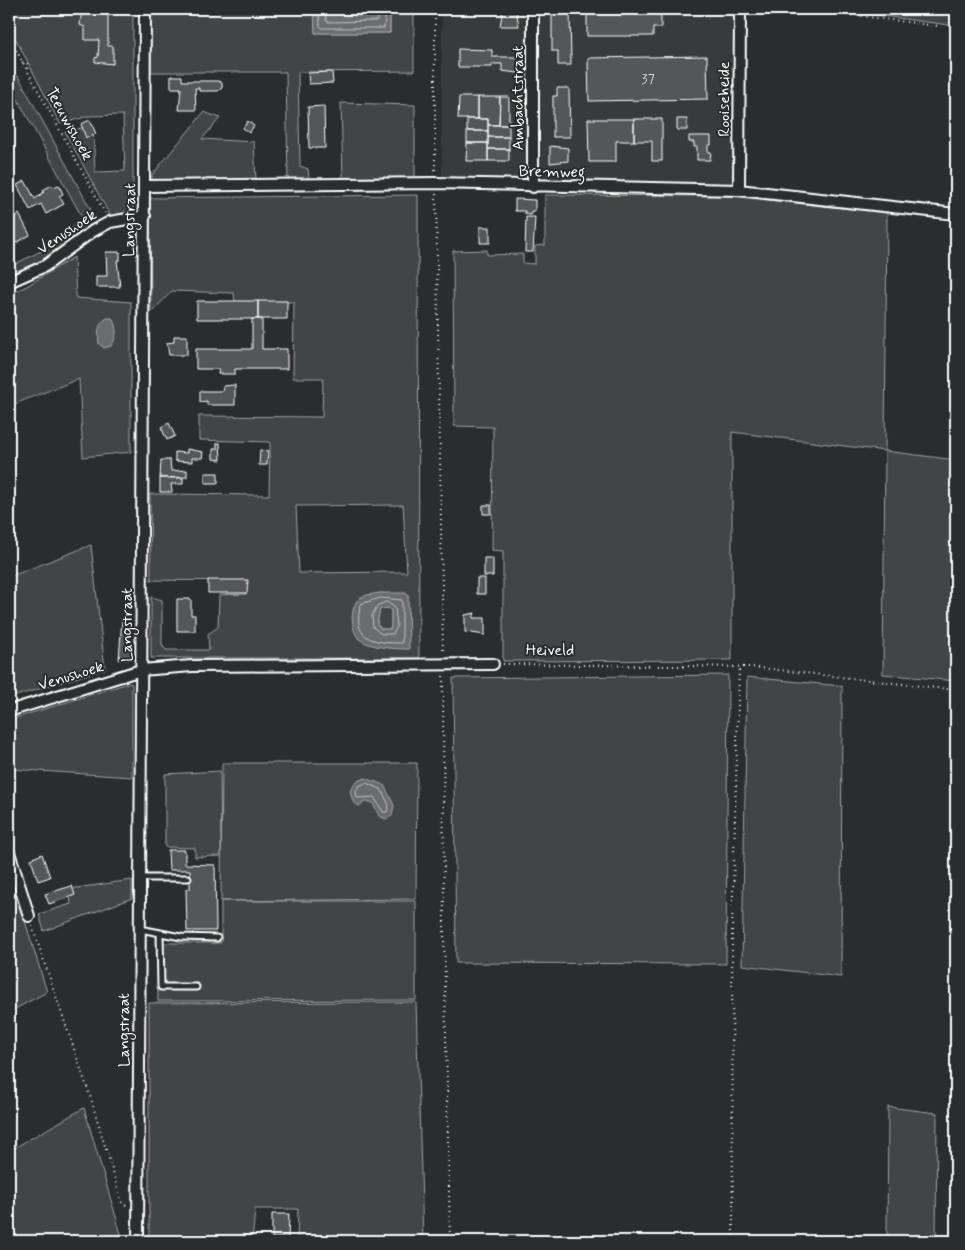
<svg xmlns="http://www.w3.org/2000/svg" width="965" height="1250" font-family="Mynerve,sans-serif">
	<rect width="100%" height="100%" fill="#2a2d2e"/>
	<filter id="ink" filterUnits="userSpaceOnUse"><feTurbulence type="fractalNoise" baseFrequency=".02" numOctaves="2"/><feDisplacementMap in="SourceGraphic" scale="10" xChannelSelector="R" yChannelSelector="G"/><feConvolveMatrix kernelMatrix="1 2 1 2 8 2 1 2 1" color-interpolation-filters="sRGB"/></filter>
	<g filter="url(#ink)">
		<path fill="#373a3b" d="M442,9H739L738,183H442Z"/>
		<path fill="#414445" stroke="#a0a2a2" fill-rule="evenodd" d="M9,9H133V212L111,217L65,132L93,125L95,172L125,171L123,115L89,116L60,124L9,26Z
			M151,9H314L315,33H390V9H414V71L298,72L300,166L308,169L309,180H288L286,72H151Z
			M832,9H956V26Z
			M18,76L97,221C69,244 43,264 9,276V267L45,249L79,222L82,217L17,98L12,91L9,92V80Z
			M341,103L415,105V180H343Z
			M204,112L220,118L202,139L254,142L256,180H152V175Z
			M418,195L419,658H151V597L162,600V645L166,650H209L208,634L218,627L219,595L246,594L245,581L151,580L150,494L269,495L270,442L199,440V416L322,417L323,378H293L294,302H235L234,293L172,291L151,313L150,198ZM403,505L407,572L299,573L296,506ZM381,593L408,596V649L388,647L361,640L356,602L361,597Z
			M545,195L730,196L887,213L885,451L956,460V681L883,674L885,451L732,432V660L503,661V551L492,550L493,427L454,426L453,251L487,250V255L523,254V263L535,264V246L545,245Z
			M74,257L76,298L131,302V452L83,457L79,379L9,406V293L25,287Z
			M91,545L105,669L9,698V577Z
			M387,608L391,609V629H381L377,624L380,609Z
			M728,675L726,964L456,963L453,678Z
			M747,677L842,686L841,977L742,965Z
			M129,683L132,684V777L9,769V720Z
			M222,763H417L416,899L221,901Z
			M220,771L221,856L195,857V848L165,847V774Z
			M9,869L47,992L9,1012Z
			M132,880V898L44,931L39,914L71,904L69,889Z
			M221,901H416V1000L158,1001L157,943H221Z
			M416,1002L423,1241H297L298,1209H255L252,1241H149V1003Z
			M888,1107L937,1113L936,1241H887Z
			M84,1108L123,1241H9V1151Z"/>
		<path fill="#6a6c6d" stroke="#a6a7a7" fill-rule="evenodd" d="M314,9H390V33H315Z
			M107,318H112C117,327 118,337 111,346L104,348L99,344C98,333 97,324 107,318Z
			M381,593H406L408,596L409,649C395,649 370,648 359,639C350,630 349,603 362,597C367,594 375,594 381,593ZM387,608L391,610V629H381L377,624L380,609Z
			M365,778L384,785L394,805L392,816L386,819L379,816L372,802H365L359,806L353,802L350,791L355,782Z"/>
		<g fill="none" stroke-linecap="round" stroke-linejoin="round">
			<path stroke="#c3c4c5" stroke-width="1" d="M319,9L320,26L322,28H384L386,9
				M325,9L326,20L328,22L377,21L379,9
				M381,598L402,600V643C372,643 351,639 361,604Z
				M387,602L395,608L397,626L393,634H381L373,627L372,616L377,606Z
				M366,783L381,789L389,805L387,812H383L374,797L357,798L356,791L358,787Z"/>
		</g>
		<path fill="#555758" stroke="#fff" d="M82,9H108V46H113V64L95,62V58L98,57L99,40H85V27L80,25Z
			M503,9H516L519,26H500Z
			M552,9H570L571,65H558V51H552Z
			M587,9H653V14H661V28H653V36H587Z
			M458,49L492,50V57H519V71L518,73L502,71V64H492V67H458Z
			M707,56L708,99L589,101L588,58Z
			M332,72L333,83L309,84L308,73Z
			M171,76H182V81H218L222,83V88L218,91H199V88H195L196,110H179L181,88H171Z
			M557,88H569L570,137H553V96H557Z
			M459,97H478V119H458Z
			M478,97H500L499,125H488V119H478Z
			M500,97H509V125H499Z
			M324,106L325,148H309L308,107Z
			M467,119H488V131H467Z
			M588,119H634V141H616V162H589Z
			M634,119H662V161H652V141H634Z
			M677,119H687V130H677Z
			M90,120L96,134L86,138L81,124Z
			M248,121L254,126L249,133L243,128Z
			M488,125H509V137H488Z
			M467,131H488V143H467Z
			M689,136H711V145H708V152H711L710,160H697V147H694V142H689Z
			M488,137H509V149H488Z
			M467,143H488V161H466Z
			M550,146L568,148V161L550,163Z
			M488,149H509V161H488Z
			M25,181L35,199L44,192L43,190L52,185L53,187L59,185L63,194L59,196L64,204L46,214L41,204L30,210L17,185Z
			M515,199L535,200V211H531V215L525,214V211H515Z
			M19,214L30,235L16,243L9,229V220Z
			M526,217H535L533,252H525Z
			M480,227H490V243H480Z
			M106,252H120V260H117L120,287H96V276H107Z
			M197,301H258V319H197Z
			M258,301H287V319H258Z
			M252,319H262V349H287V369H235V374H218L219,369H196V349H252Z
			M174,336H187V355H169L167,343L174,342Z
			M235,385V405H207V401L200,402V391H222L223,386Z
			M169,423L175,436L167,440L161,427Z
			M217,443H220L221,460L213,459V449H217Z
			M187,449L203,452L202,458H192V462L175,461V452L187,453Z
			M260,450L268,451L267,465H259Z
			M161,460H170L171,471L187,470V477L160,478Z
			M205,473H218V483H205Z
			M160,478H183V484H171L172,492H160Z
			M483,505H491V514H483Z
			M484,558H493V576H484Z
			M477,578H485V594H477Z
			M208,580H248L247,593H208Z
			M177,599H191V615H195V631H177Z
			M475,613L473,618H485V635L465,632V615Z
			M122,618H128L130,623L131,659L119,660Z
			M168,850H185V864L215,865L216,931H187L186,889H190V870H169Z
			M42,854L50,877L38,881L31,859Z
			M72,886L75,895L49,904L45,894Z
			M272,1214H289L288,1238H272Z"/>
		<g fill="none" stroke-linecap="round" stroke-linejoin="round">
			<defs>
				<path id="lane" d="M140,878H188
					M140,929L181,937L217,938
					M160,933L161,987H196"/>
				<path id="street" d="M146,186L435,183L739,190L956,214
					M533,187V9
					M739,190L740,9
					M9,282L45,266L93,231L110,222L145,216
					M9,711L141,670L192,666L493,664
					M9,852L29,916
					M138,1241L145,9"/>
			</defs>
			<use href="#lane" stroke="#fff" stroke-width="9"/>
			<use href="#street" stroke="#fff" stroke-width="14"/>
			<path stroke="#fff" stroke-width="2" stroke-dasharray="1 4" stroke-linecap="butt" d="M435,9V174
				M807,9L937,26
				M9,37L105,213
				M22,62L28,64L27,70
				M436,194L443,654
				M503,664L752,667L956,690
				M443,676L444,932L450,1241
				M32,926L91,1099L122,1203L127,1206
				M733,1241L732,932L739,666"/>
			<use href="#lane" stroke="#2a2d2e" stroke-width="5"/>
			<use href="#street" stroke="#2a2d2e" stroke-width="10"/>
		</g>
	</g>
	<g text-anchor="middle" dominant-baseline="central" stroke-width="4" stroke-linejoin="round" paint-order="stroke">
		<g font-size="14" fill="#d4d5d5">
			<text x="648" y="79">37</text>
		</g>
		<g font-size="16" fill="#fff" stroke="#2a2d2e">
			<text transform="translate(518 98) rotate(-90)">Ambachtstraat</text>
			<text transform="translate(724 99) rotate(-90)">Rooiseheide</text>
			<text transform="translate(69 124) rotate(61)">Teeuwishoek</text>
			<text transform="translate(552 172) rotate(1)">Bremweg</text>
			<text transform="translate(130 220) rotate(-89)">Langstraat</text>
			<text transform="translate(67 232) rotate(-34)">Venushoek</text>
			<text transform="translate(127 625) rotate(-90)">Langstraat</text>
			<text x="550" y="650">Heiveld</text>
			<text transform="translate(71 676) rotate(-17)">Venushoek</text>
			<text transform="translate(124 1030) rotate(-90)">Langstraat</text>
		</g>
	</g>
	<rect width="965" height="1250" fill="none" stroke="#2a2d2e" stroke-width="30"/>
	<rect x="15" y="15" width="935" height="1220" fill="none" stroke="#fff" stroke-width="2" filter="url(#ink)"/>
</svg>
